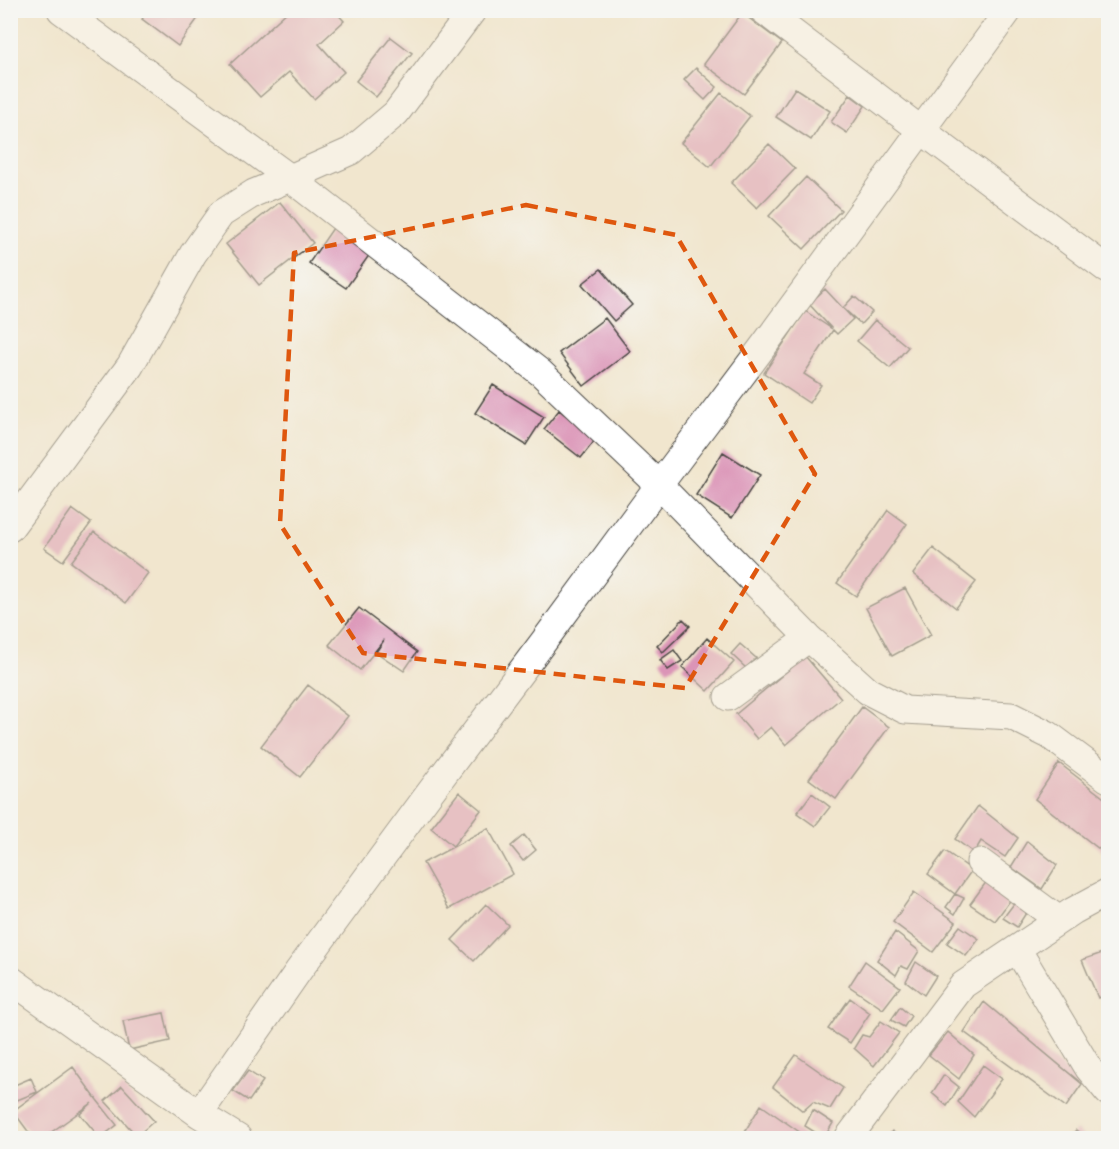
<svg xmlns="http://www.w3.org/2000/svg" width="1119" height="1149" font-family="'Indie Flower',sans-serif">
	<rect width="100%" height="100%" fill="#f6f6f2"/>
	<filter id="ink" filterUnits="userSpaceOnUse"><feTurbulence type="fractalNoise" baseFrequency=".0167" numOctaves="2"/><feDisplacementMap in="SourceGraphic" scale="12" xChannelSelector="R" yChannelSelector="G"/><feConvolveMatrix kernelMatrix="1 2 1 2 8 2 1 2 1" color-interpolation-filters="sRGB"/></filter>
	<filter id="wash" filterUnits="userSpaceOnUse"><feTurbulence type="fractalNoise" baseFrequency=".008" numOctaves="4" result="noise"/><feDisplacementMap in="SourceGraphic" scale="24" xChannelSelector="R" yChannelSelector="G"/><feGaussianBlur stdDeviation="1.35" result="paint"/><feColorMatrix in="noise" values="0 0 0 0 0 0 0 0 0 0 0 0 0 0 0 0 0 1.4 0 .05"/><feComposite in="paint" operator="in"/></filter>
	<g filter="url(#wash)">
		<rect width="100%" height="100%" fill="#f1e6ce"/>
		<g id="blocks">
			<path fill="#db94b7" d="M149,10H204L178,46L142,19Z
				M289,10H334L344,21L319,44L344,72L314,99L289,72L260,97L230,64Z
				M742,13L782,43L744,94L704,64Z
				M391,37L412,53L376,97L356,81Z
				M696,68L717,87L705,100L684,80Z
				M795,88L830,111L811,140L776,117Z
				M721,93L750,116L710,167L681,143Z
				M850,95L865,106L847,133L831,122Z
				M769,144L795,169L757,208L731,183Z
				M806,177L841,210L804,249L769,216Z
				M280,202L313,243L259,285L226,244Z
				M333,228L370,254L346,288L309,263Z
				M601,269L632,305L614,321L582,284Z
				M825,289L853,319L837,334L833,330L804,374L821,385L809,403L764,373L805,311L832,329L809,304Z
				M854,296L872,312L861,324L843,308Z
				M605,318L630,351L584,386L559,353Z
				M875,320L908,347L890,368L857,341Z
				M493,385L544,417L526,445L475,413Z
				M559,410L596,439L581,458L544,429Z
				M723,452L760,475L732,518L696,495Z
				M72,509L91,523L63,561L44,548Z
				M888,510L907,524L856,596L837,583Z
				M94,532L148,573L126,603L71,562Z
				M933,548L976,582L956,608L913,574Z
				M905,588L931,635L892,656L866,608Z
				M359,608L417,652L404,671L376,652L384,640L360,670L329,645Z
				M683,619L690,626L663,652L657,646Z
				M707,638L734,662L708,691L682,667Z
				M740,644L756,658L746,668L731,654Z
				M674,650L682,661L668,670L660,660Z
				M805,656L841,698L786,745L771,727L757,739L736,714Z
				M308,685L348,716L300,777L261,746Z
				M862,707L889,727L836,799L809,779Z
				M1059,763L1108,801V856L1035,799Z
				M459,792L481,810L453,846L431,828Z
				M812,793L830,807L815,826L797,813Z
				M978,806L1018,838L1005,857L981,841L974,853L955,839Z
				M488,828L513,874L449,909L423,863Z
				M524,835L536,850L523,861L511,846Z
				M1027,841L1057,865L1042,889L1011,867Z
				M945,851L972,870L955,894L928,874Z
				M987,881L1012,898L995,921L970,904Z
				M914,892L956,922L933,952L893,922Z
				M955,894L964,898L955,914L946,907Z
				M1016,901L1028,910L1017,927L1003,918Z
				M486,904L508,925L474,961L452,940Z
				M960,926L979,939L966,956L947,943Z
				M895,932L919,951L908,969L901,966L896,975L877,960Z
				M1108,951V994L1098,998L1082,960Z
				M865,961L900,987L883,1009L849,986Z
				M916,962L936,976L924,995L906,981Z
				M850,998L870,1013L850,1043L828,1029Z
				M984,1002L1082,1084L1066,1107L964,1032Z
				M900,1007L911,1016L904,1027L891,1020Z
				M164,1013L170,1041L129,1050L123,1021Z
				M881,1021L899,1033L874,1066L854,1048L862,1035L869,1037Z
				M948,1032L974,1055L959,1079L929,1055Z
				M796,1055L843,1088L830,1109L813,1102L803,1111L773,1087Z
				M983,1065L1002,1079L974,1117L958,1102Z
				M73,1067L97,1100L117,1125L100,1138L80,1114L92,1103L43,1138H33L13,1111Z
				M248,1071L263,1081L249,1101L233,1091Z
				M944,1075L959,1087L947,1106L932,1093Z
				M31,1078L37,1092L10,1103V1087Z
				M122,1086L154,1121L137,1136L105,1101Z
				M761,1105L808,1138H745L742,1136Z
				M813,1110L833,1123L824,1138L805,1126Z
				M1076,1130L1086,1138H1069Z
				M892,1131L901,1138H887Z"/>
		</g>
	</g>
	<g filter="url(#ink)">
		<use href="#blocks" fill-opacity="0" stroke="#494743" stroke-width="1.5"/>
		<g fill="none" stroke-linecap="round" stroke-linejoin="round">
			<defs>
				<path id="minor" d="M61,10L290,178L351,151L396,113L473,10
					M763,10L921,130L1108,270
					M10,528L130,366L193,254L221,214L254,193L290,178L541,373L659,485L809,638L868,691L905,710L1011,716L1049,735L1108,779
					M728,697L809,638
					M980,862L1059,920
					M1017,949L1089,1069L1108,1092
					M10,979L199,1114L238,1138
					M199,1114L299,970L428,795L544,641L659,485L765,344L1009,10
					M848,1138L963,985L1073,911L1108,892"/>
			</defs>
			<use href="#minor" stroke="#494743" stroke-width="29"/>
			<use href="#minor" stroke="#fff" stroke-width="27"/>
		</g>
	</g>
	<path d="M0 0H1119V1149H0ZM526,205L676,235L815,474L685,688L363,653L280,524L294,253Z" fill="#f1e6ce" fill-opacity=".55" fill-rule="evenodd"/>
	<path fill="none" stroke="#df570e" stroke-width="4.5" stroke-dasharray="12 8" stroke-linejoin="round" d="M526,205L676,235L815,474L685,688L363,653L280,524L294,253Z"/>
	<rect width="1119" height="1149" fill="none" stroke="#f6f6f2" stroke-width="36"/>
</svg>
